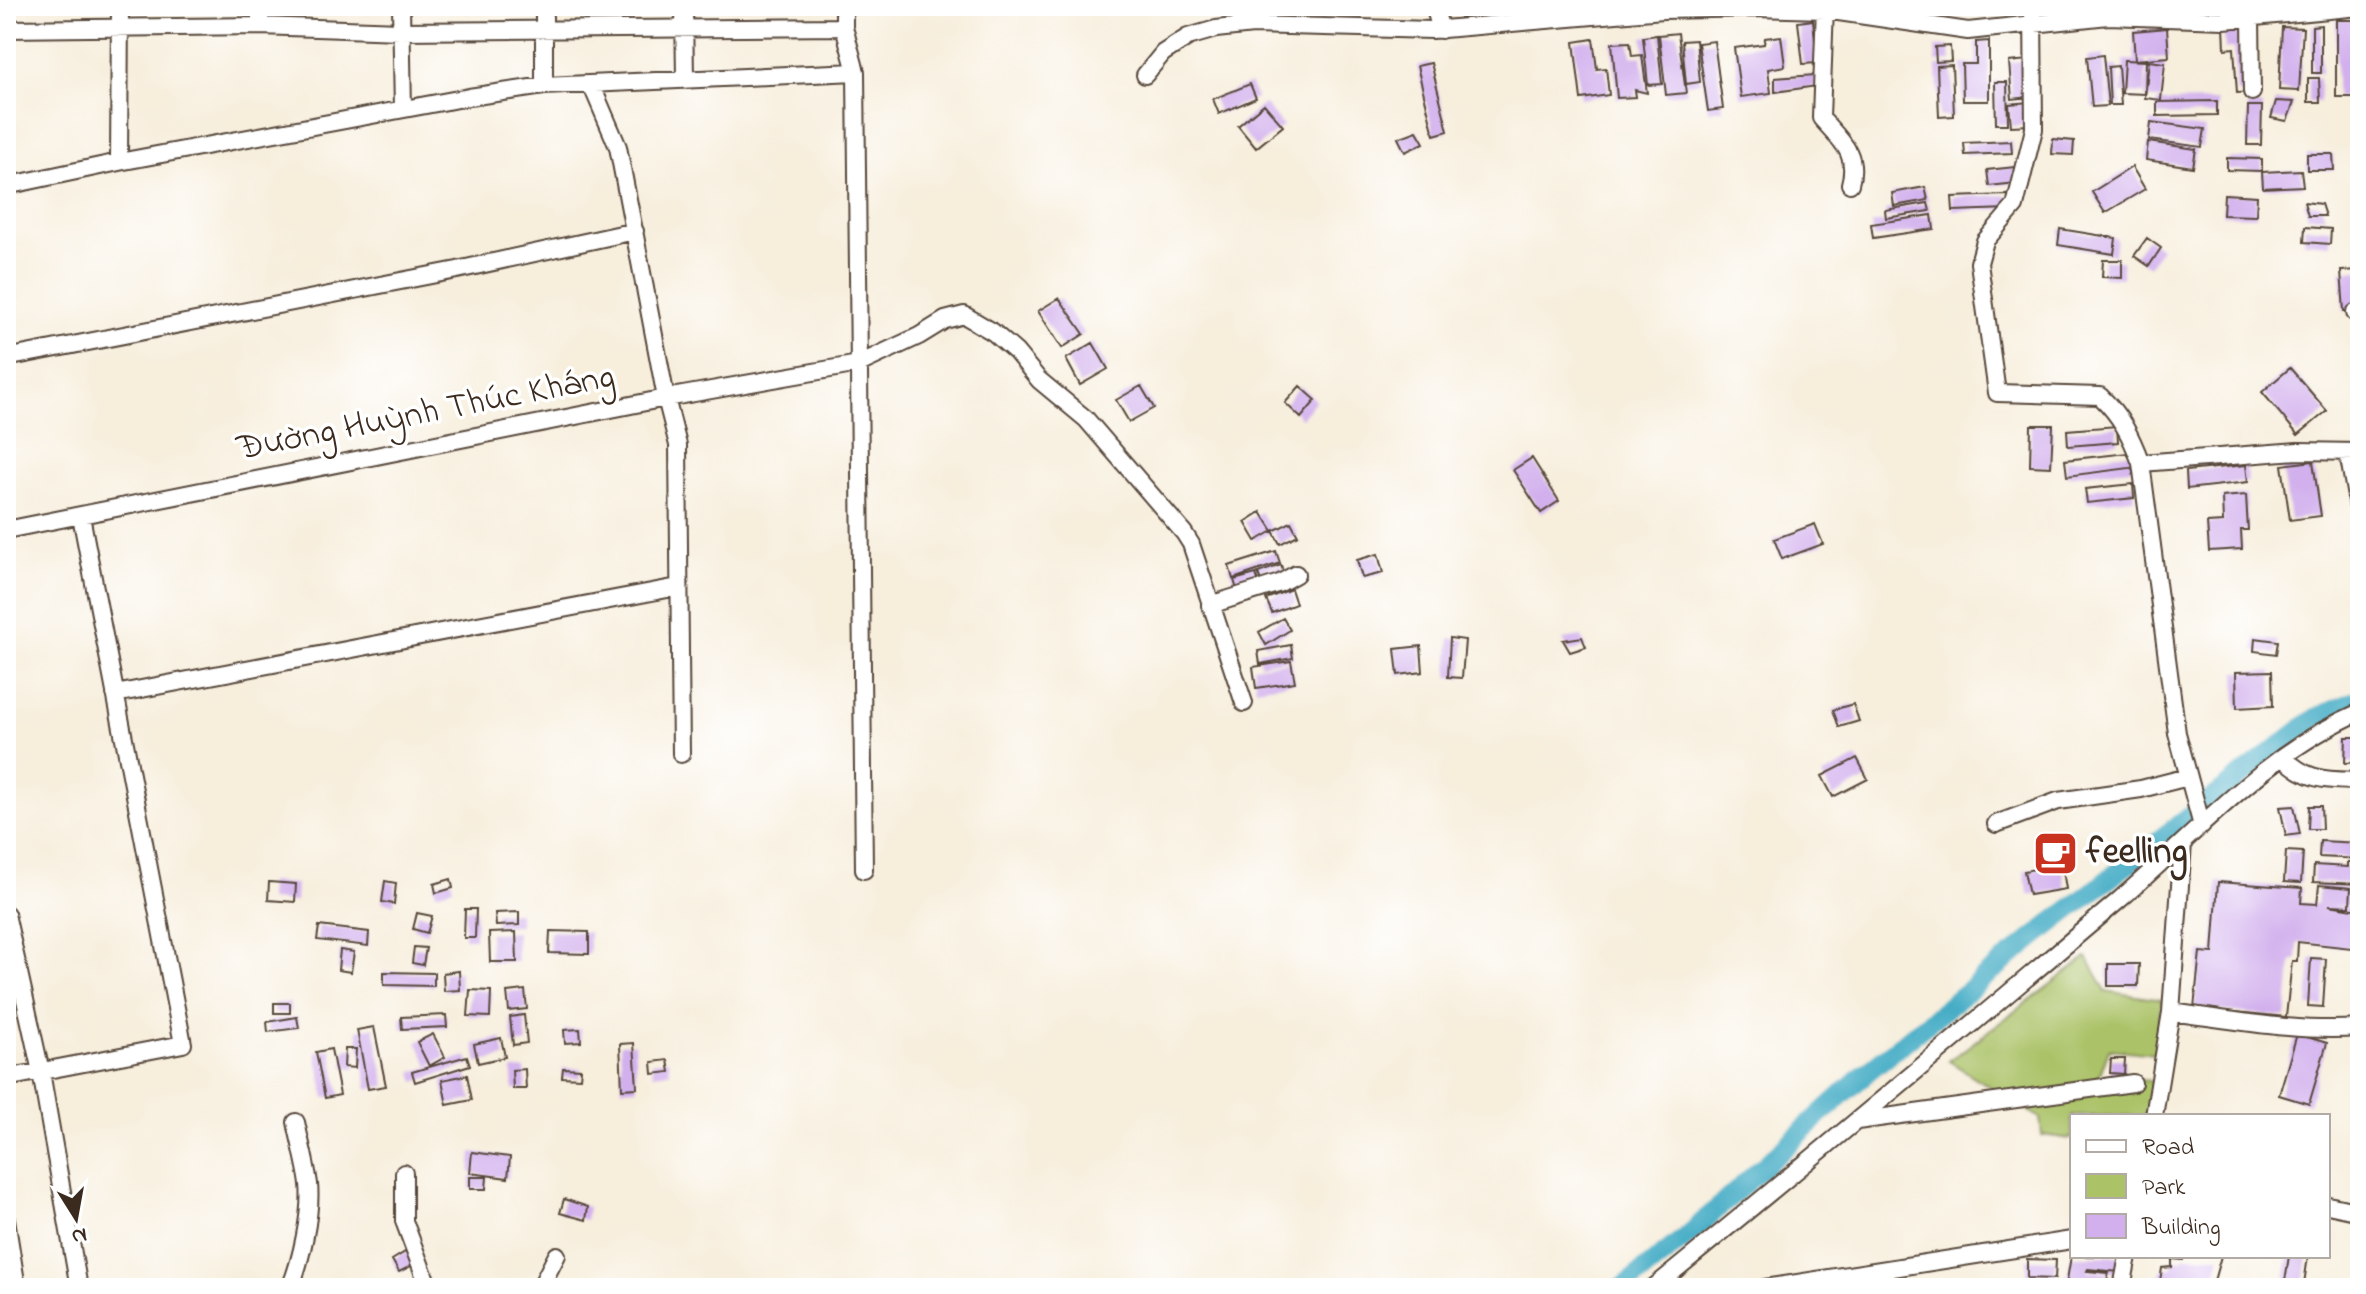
<svg xmlns="http://www.w3.org/2000/svg" width="2366" height="1294" font-family="'Indie Flower',sans-serif">
	<rect width="100%" height="100%" fill="#fff"/>
	<filter id="ink" filterUnits="userSpaceOnUse"><feTurbulence type="fractalNoise" baseFrequency=".0125" numOctaves="2"/><feDisplacementMap in="SourceGraphic" scale="16" xChannelSelector="R" yChannelSelector="G"/><feConvolveMatrix kernelMatrix="1 2 1 2 8 2 1 2 1" color-interpolation-filters="sRGB"/></filter>
	<filter id="wash" filterUnits="userSpaceOnUse"><feTurbulence type="fractalNoise" baseFrequency=".006" numOctaves="4" result="noise"/><feDisplacementMap in="SourceGraphic" scale="32" xChannelSelector="R" yChannelSelector="G"/><feGaussianBlur stdDeviation="1.8" result="paint"/><feColorMatrix in="noise" values="0 0 0 0 0 0 0 0 0 0 0 0 0 0 0 0 0 1.4 0 .05"/><feComposite in="paint" operator="in"/></filter>
	<g filter="url(#wash)">
		<rect width="100%" height="100%" fill="#f7eedc"/>
		<path fill="#abc267" stroke="#737642" stroke-width="2" d="M2087,957L2106,991L2162,1000L2154,1054L2109,1049L2099,1077L2153,1081L2147,1116H2072V1139L2042,1135L2040,1118L1949,1061Z"/>
		<g fill="none" stroke-linecap="round" stroke-linejoin="round">
			<path stroke="#47adc6" stroke-width="20" d="M1622,1288L1693,1231L1867,1072L2047,927L2316,718L2360,699"/>
		</g>
		<g id="blocks">
			<path fill="#d2b0ed" d="M1813,20L1817,63L1803,64L1798,22Z
				M2336,20H2360V97H2336Z
				M2248,25L2252,92L2237,93L2234,48L2225,49L2224,26Z
				M2321,25V73H2312V26Z
				M2282,27L2303,28L2299,91L2279,90Z
				M2167,28L2169,57L2135,60L2133,31Z
				M1678,33L1686,93L1666,95L1659,35Z
				M1657,35L1662,84L1648,85L1643,37Z
				M1781,36L1785,66L1768,69L1771,93L1741,97L1734,48L1764,44L1765,38Z
				M1593,39L1597,69L1606,68L1609,95L1581,99L1574,42Z
				M1696,40L1700,82L1686,84L1682,41Z
				M1714,41L1723,109L1708,111L1698,43Z
				M1989,41V101H1963L1962,64H1976V42Z
				M1630,42L1632,56L1642,55L1647,93L1635,90L1636,97L1617,98L1612,43Z
				M1950,46L1951,61L1936,62L1935,47Z
				M2103,55L2108,106L2092,107L2087,57Z
				M2028,60L2031,97L2012,99L2009,62Z
				M2124,60L2146,61L2145,94L2122,93Z
				M2149,61L2165,63L2161,100L2145,98Z
				M1431,63L1448,131L1434,135L1417,66Z
				M1952,65L1954,116L1939,117L1937,66Z
				M2118,66L2121,105H2110L2108,67Z
				M1815,75L1817,86L1775,92V78Z
				M2308,78H2319L2320,102H2308Z
				M1995,82H2007L2008,124H1996Z
				M1250,84L1256,98L1219,114L1213,99Z
				M2217,101V115L2157,116V102Z
				M2276,101L2294,102L2287,121L2271,118Z
				M2029,102L2031,125L2011,126L2009,104Z
				M1264,104L1283,126L1256,148L1238,126Z
				M2248,106H2262L2261,145H2247Z
				M2151,122L2205,129L2202,147L2149,140Z
				M1417,131L1424,143L1405,152L1398,138Z
				M2053,139L2074,141L2073,155L2052,154Z
				M2011,141L2012,153L1965,155L1964,143Z
				M2148,142L2196,149L2193,167L2146,160Z
				M2307,154H2333L2334,170H2307Z
				M2227,158L2262,159V171L2227,170Z
				M2015,167L2017,183L1989,186L1987,170Z
				M2132,167L2145,189L2105,213L2092,192Z
				M2301,170L2303,186L2263,188L2262,172Z
				M1925,187L1928,200L1894,206L1892,193Z
				M2224,194L2257,196L2256,216L2223,215Z
				M2008,195V209L1953,211L1952,197Z
				M2304,202L2321,204L2325,216H2308Z
				M1928,203L1930,211L1886,218L1885,210Z
				M1932,215L1934,229L1873,238L1871,224Z
				M2305,227L2331,229L2330,244L2304,242Z
				M2060,229L2116,238L2114,254L2058,245Z
				M2147,238L2161,248L2149,266L2134,256Z
				M2103,260H2122V278L2102,277Z
				M2360,270V310L2344,311L2341,271Z
				M1059,298L1084,334L1062,348L1038,311Z
				M1093,343L1108,369L1080,385L1066,359Z
				M2290,368L2327,411L2298,435L2262,392Z
				M1141,386L1154,408L1129,422L1116,400Z
				M1300,386L1316,400L1301,418L1285,403Z
				M2031,425H2053L2051,467L2030,466Z
				M2117,426L2118,442L2068,446L2067,430Z
				M2137,452L2138,467L2067,476L2065,460Z
				M1532,458L1559,501L1541,513L1513,470Z
				M2313,461L2321,516L2290,520L2282,465Z
				M2246,465L2248,482L2187,489L2186,471Z
				M2133,484L2134,498L2087,503L2085,489Z
				M2246,495L2248,530H2241L2242,549L2209,551L2207,523L2223,522L2222,497Z
				M1261,512L1273,531L1256,541L1245,522Z
				M1291,522L1298,535L1280,544L1273,531Z
				M1815,524L1823,544L1782,559L1774,539Z
				M1276,551L1280,563L1233,579L1229,566Z
				M1378,554L1383,573L1362,578L1357,560Z
				M1281,565L1285,577L1262,584L1258,573Z
				M1256,574L1260,587L1238,593L1234,580Z
				M1291,589L1296,604L1272,613L1266,599Z
				M1283,618L1290,630L1266,645L1259,632Z
				M1582,637L1586,647L1570,652L1563,640Z
				M1450,638L1465,640L1462,678L1448,677Z
				M2255,638L2278,641L2276,654L2254,651Z
				M1291,645L1293,658L1260,664L1258,651Z
				M1421,646L1423,672L1398,675L1395,649Z
				M1291,661L1295,682L1256,688L1253,667Z
				M2272,671L2273,706L2237,708L2236,672Z
				M1853,704L1859,721L1839,727L1833,710Z
				M2346,737H2360V762L2345,763Z
				M1857,758L1868,779L1833,797L1822,776Z
				M2294,806L2300,834L2286,836L2280,807Z
				M2309,806H2321L2322,829H2308Z
				M2063,836L2068,861L2044,865L2040,840Z
				M2320,841L2360,843V859L2319,857Z
				M2286,851L2303,852L2301,883L2284,882Z
				M2348,862H2360V884L2313,882L2314,865L2348,867Z
				M2062,864L2066,889L2029,895L2024,871Z
				M451,879L453,888L436,893L434,884Z
				M385,881L396,883L394,904L382,902Z
				M269,882L296,884L295,902L268,900Z
				M2218,882L2302,888L2301,903L2317,904L2319,885L2351,888L2350,906L2329,905L2360,910V949L2298,942L2297,961H2292L2286,1017L2194,1008L2200,952L2213,953Z
				M465,909H476L475,938H464Z
				M519,912V925L496,926L495,913Z
				M417,913L432,916L427,933L413,929Z
				M319,926L369,932L368,946L317,940Z
				M550,931L589,932V954L549,953Z
				M516,932L517,962H490L489,933Z
				M414,947L426,948L423,965L412,963Z
				M340,950L354,952L351,972L338,970Z
				M2311,958L2326,959L2323,1007L2308,1006Z
				M2108,964H2139L2138,986H2108Z
				M459,971L460,990L444,991L443,973Z
				M384,972L434,973V986L384,985Z
				M470,990L491,991L490,1017L468,1016Z
				M525,990L527,1009L509,1011L507,992Z
				M274,1003H290V1013H274Z
				M446,1015L447,1027L402,1029L401,1017Z
				M524,1015L527,1043L513,1045L510,1017Z
				M297,1017L299,1028L268,1032L267,1022Z
				M374,1027L386,1086L368,1089L357,1030Z
				M580,1029L581,1042L565,1043L564,1030Z
				M433,1034L445,1057L429,1066L417,1042Z
				M2297,1034L2327,1043L2309,1104L2279,1095Z
				M501,1038L505,1057L478,1063L474,1044Z
				M634,1043L637,1088L622,1089L620,1044Z
				M331,1049L340,1095L325,1098L316,1052Z
				M345,1049H356L355,1068L344,1067Z
				M467,1056L470,1065L415,1082L412,1072Z
				M2111,1059H2125L2124,1074L2110,1073Z
				M668,1060L670,1072L653,1074L652,1062Z
				M563,1068L581,1069L580,1078L562,1077Z
				M525,1069L526,1089H513L512,1070Z
				M467,1075L472,1100L447,1105L442,1080Z
				M472,1152L510,1157L508,1178L470,1173Z
				M470,1177H487L486,1189H470Z
				M564,1199L588,1207L586,1220L560,1213Z
				M410,1249L417,1263L399,1272L392,1260Z
				M2071,1256H2115L2123,1258L2120,1272L2088,1269L2087,1271L2109,1273L2105,1288H2092L2067,1280Z
				M2184,1256H2221L2212,1288H2159L2162,1268L2172,1267V1259L2183,1260Z
				M2289,1256H2308L2304,1284L2285,1281Z
				M2027,1259L2056,1260L2055,1279L2027,1278Z"/>
		</g>
	</g>
	<g filter="url(#ink)">
		<use href="#blocks" fill-opacity="0" stroke="#57473a" stroke-width="2"/>
		<g fill="none" stroke-linecap="round" stroke-linejoin="round">
			<defs>
				<path id="street" d="M401,6L403,109
					M544,6V86
					M684,6L685,79
					M844,6V27L856,72L864,870
					M1434,6L1441,30
					M1825,6L1821,118C1840,140 1859,153 1850,184
					M2033,6L2034,129L2015,206L1985,241L1979,263L1997,393L2100,396C2121,416 2131,436 2141,463L2177,733L2202,826
					M2251,18L2252,92
					M260,26V6
					M6,29L260,26L400,31L844,27
					M1145,75L1163,53L1188,37L1216,29L1253,25L1432,30L1663,10L1756,8L1825,10L1968,31L2108,16L2224,20L2360,7
					M591,84L618,147L666,398L678,445L681,754
					M119,162L120,6
					M6,186L119,162L469,97L544,86L856,72
					M2355,313H2360
					M6,358L457,270L635,231
					M2348,453L2360,519
					M2141,463L2298,451L2360,452
					M6,530L666,398L859,364L919,336L945,320L964,315L993,332L1016,352L1039,380L1086,419L1184,533L1191,544L1244,703
					M1210,605L1280,583L1296,574
					M115,694L678,587
					M2283,757C2308,782 2327,780 2360,781
					M1996,824L2058,801L2141,789L2188,777
					M6,914L41,1072L79,1288
					M2171,1012C2233,1020 2298,1033 2360,1028
					M6,1078L183,1044L81,516
					M2154,1116L2171,1012L2183,843
					M1857,1121L2133,1083
					M404,1173V1221L429,1288
					M2328,1205L2360,1212
					M6,1219L17,1288
					M290,1288C301,1261 312,1213 309,1184C306,1163 300,1142 296,1122
					M540,1288L557,1255
					M1653,1288C1810,1161 1964,1031 2118,901C2195,835 2265,753 2360,712
					M1765,1288L2072,1240
					M2122,1288L2128,1256"/>
			</defs>
			<use href="#street" stroke="#57473a" stroke-width="20"/>
			<use href="#street" stroke="#fff" stroke-width="16"/>
		</g>
	</g>
	<defs>
		<symbol id="cafe-square" viewBox="-11 -11 22 22"><rect x="-9" y="-9" width="18" height="18" rx="4" fill="#c8321e" stroke="#fff"/><path d="M-5.5-4.5H6V0H3Q3 3.5 0 3.5H-2.5Q-5.5 3.5-5.5 0ZM3-3.2v2h1.7v-2ZM-6 4.5H4V6H-6Z" fill="#fff"/></symbol>
	</defs>
	<g fill-rule="evenodd">
		<use href="#cafe-square" x="2030" y="828" width="51" height="51"/>
	</g>
	<g text-anchor="middle" dominant-baseline="central" stroke-width="7" stroke-linejoin="round" paint-order="stroke">
		<g font-size="36" fill="#3b2a1e" stroke="#fff">
			<text transform="translate(426 414) rotate(-11)">Đường Huỳnh Thúc Kháng</text>
		</g>
		<g font-size="36" font-weight="bold" fill="#3b2a1e" stroke="#fff" text-anchor="start">
			<text x="2086" y="853">feelling</text>
		</g>
	</g>
	<rect width="2366" height="1294" fill="none" stroke="#fff" stroke-width="32"/>
	<rect x="2070" y="1114" width="260" height="144" fill="#ffffff" stroke="#b1aaa5" stroke-width="2"/>
	<rect x="2086" y="1140" width="40" height="12" fill="#ffffff" stroke="#b1aaa5" stroke-width="2"/>
	<text x="2142" y="1154" font-size="24" fill="#3b2a1e">Road</text>
	<rect x="2086" y="1174" width="40" height="24" fill="#abc267" stroke="#b1aaa5" stroke-width="2"/>
	<text x="2142" y="1194" font-size="24" fill="#3b2a1e">Park</text>
	<rect x="2086" y="1214" width="40" height="24" fill="#d2b0ed" stroke="#b1aaa5" stroke-width="2"/>
	<text x="2142" y="1234" font-size="24" fill="#3b2a1e">Building</text>
	<g transform="translate(76 1218) rotate(169)" stroke="#ffffff" stroke-width="6" paint-order="stroke">
	<path d="M0-6L14 30L0 20L-14 30Z" fill="#3b2a1e"/>
	<text y="-12" font-size="22" font-weight="bold" text-anchor="middle" fill="#3b2a1e">N</text>
	</g>
</svg>
